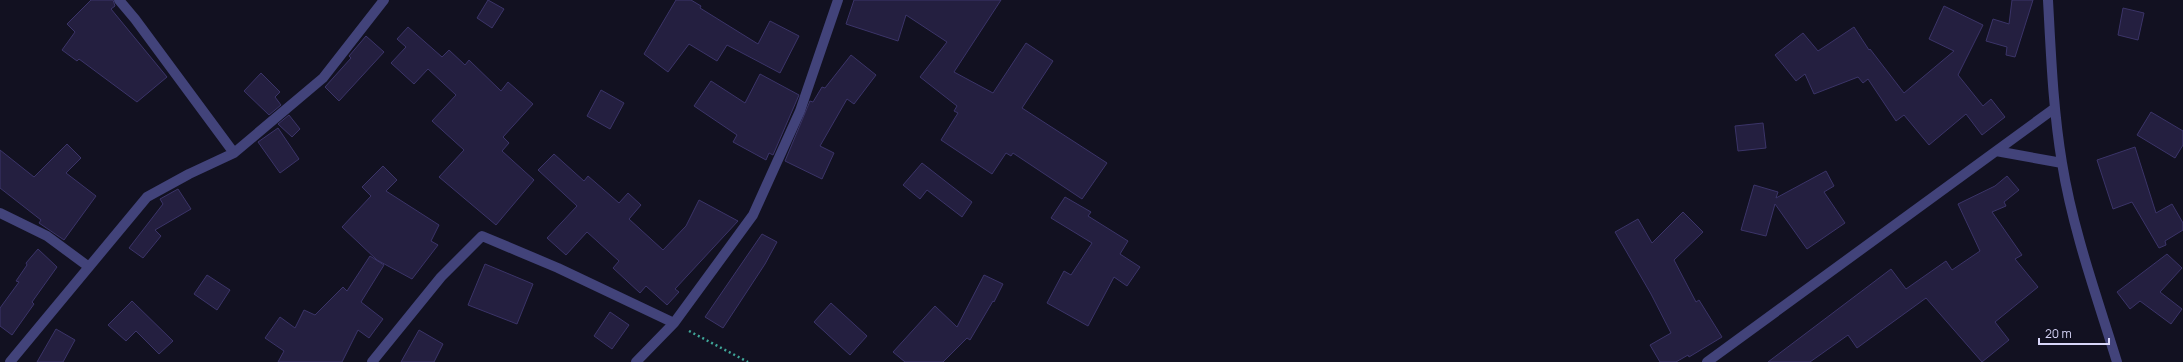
<svg xmlns="http://www.w3.org/2000/svg" width="2183" height="362" font-family="Manrope,sans-serif">
	<rect width="100%" height="100%" fill="#121121"/>
	<path fill="#241f40" stroke="#3b3468" d="M91,0H113L115,6L111,9L167,77L137,102L79,59L77,61L62,50L75,32L67,24Z
		M488,0L504,9L492,28L477,18Z
		M676,0H691L701,6L700,8L758,44L770,21L799,36L780,73L727,45L717,61L689,44L668,72L644,54Z
		M854,0H1001L954,72L993,93L1026,43L1053,61L1022,108L1107,163L1082,199L1013,153L1011,156L1006,153L992,174L941,140L958,113L954,111L957,106L920,77L947,42L906,15L898,41L846,24Z
		M2012,0H2033L2015,57L2006,55L2007,47L1986,41L1993,19L2009,24Z
		M1944,6L1983,25L1958,75L1983,106L1991,99L2005,117L1982,135L1966,114L1929,145L1904,115L1896,121L1868,79L1863,83L1858,77L1814,94L1805,74L1796,81L1775,55L1803,33L1818,51L1854,27L1869,50L1870,49L1904,93L1954,51L1929,39Z
		M2123,8L2144,13L2138,40L2118,35Z
		M408,27L442,57L449,50L465,65L469,60L501,91L508,82L533,104L503,137L509,143L502,151L534,180L496,225L439,177L464,150L432,121L456,95L428,69L414,84L391,63L406,47L397,39Z
		M366,36L384,52L339,101L325,87L351,58L349,56Z
		M851,55L876,75L854,104L847,99L820,146L834,153L822,179L785,161L810,101L813,102L822,87L825,88Z
		M261,73L280,92L275,97L281,105L269,115L244,91Z
		M760,74L799,95L773,155L769,153L766,160L733,142L737,135L694,106L711,81L745,103Z
		M601,90L624,103L610,129L587,116Z
		M2151,112L2183,131V145L2175,158L2137,135Z
		M289,115L300,129L292,137L278,124Z
		M1763,123L1766,148L1738,151L1735,126Z
		M278,128L299,159L280,173L258,142Z
		M67,144L81,158L66,173L96,196L64,240L39,223L41,220L0,188V150L34,177Z
		M2135,147L2156,213L2172,204L2183,223V230L2165,241L2166,245L2159,248L2132,202L2113,209L2097,160Z
		M554,154L584,181L588,176L619,203L628,193L641,205L629,219L663,250L686,226L699,200L738,221L675,289L679,292L667,305L646,286L640,293L613,268L619,261L587,232L566,255L547,238L577,206L538,170Z
		M922,163L972,202L962,217L927,190L920,199L903,185Z
		M383,166L397,180L386,191L439,225L431,241L438,245L412,279L377,260L342,227L371,196L362,187Z
		M1826,171L1834,186L1824,192L1845,223L1807,249L1775,204L1766,236L1741,230L1754,185L1778,192L1776,198Z
		M2007,176L2019,190L2004,202L2006,206L1992,212L2022,255L2015,259L2038,287L1995,322L2009,340L1982,362L1926,298L1857,348L1848,335L1810,362H1768L1891,269L1906,289L1946,261L1952,270L1980,251L1958,204L1995,186Z
		M178,189L191,209L155,230L161,236L143,258L129,248L163,204L160,199Z
		M1065,197L1091,212L1088,216L1128,241L1120,254L1140,267L1127,286L1114,277L1088,326L1047,303L1064,271L1071,275L1092,243L1051,218Z
		M1683,212L1703,232L1674,260L1696,302L1699,300L1722,337L1689,357L1688,355L1676,362H1660L1650,345L1671,333L1651,294L1615,232L1638,219L1652,243Z
		M762,234L777,242L765,264L723,328L705,317Z
		M38,249L57,267L32,302L34,304L12,335L0,326V308L19,282L16,281L27,265L26,263Z
		M2167,254L2182,268L2160,292L2182,309L2171,324L2140,301L2130,309L2117,292Z
		M370,256L384,265L361,302L383,319L369,338L358,330L342,362H278L284,351L265,338L280,317L295,328L304,310L315,315L343,287L347,291Z
		M485,264L533,284L517,324L468,305Z
		M207,275L230,290L217,310L194,294Z
		M984,275L1003,284L994,302L993,301L970,340L967,338L943,362H905L893,352L935,306L957,327Z
		M132,301L173,341L159,354L136,331L126,341L108,325Z
		M831,303L867,336L850,355L814,322Z
		M610,312L629,325L612,349L594,336Z
		M56,329L75,340L63,362H37Z
		M419,330L443,344L434,362H401Z"/>
	<g fill="none" stroke-linecap="round" stroke-linejoin="round">
		<path stroke="#3fa598" stroke-width="2.5" stroke-dasharray="2 3" stroke-linecap="butt" d="M689,331L748,362"/>
		<path stroke="#42437a" stroke-width="10" d="M119,0L135,19L234,153
			M2048,0C2051,55 2053,109 2062,163C2073,231 2097,297 2117,362
			M1996,151L2062,163
			M0,213L47,236L89,267
			M10,362L147,197L189,174L234,153L323,78L384,0
			M372,362L441,277L482,236L558,268L674,323
			M636,362L674,323L753,215L800,111L838,0
			M1707,362L2055,108"/>
	</g>
	<path d="M2039 338v6h70v-6" fill="none" stroke="#d8d6f9" stroke-width="2"/>
	<text x="2045" y="338" font-size="12" fill="#d8d6f9" stroke="#121121" stroke-width="3" paint-order="stroke">20 m</text>
</svg>
